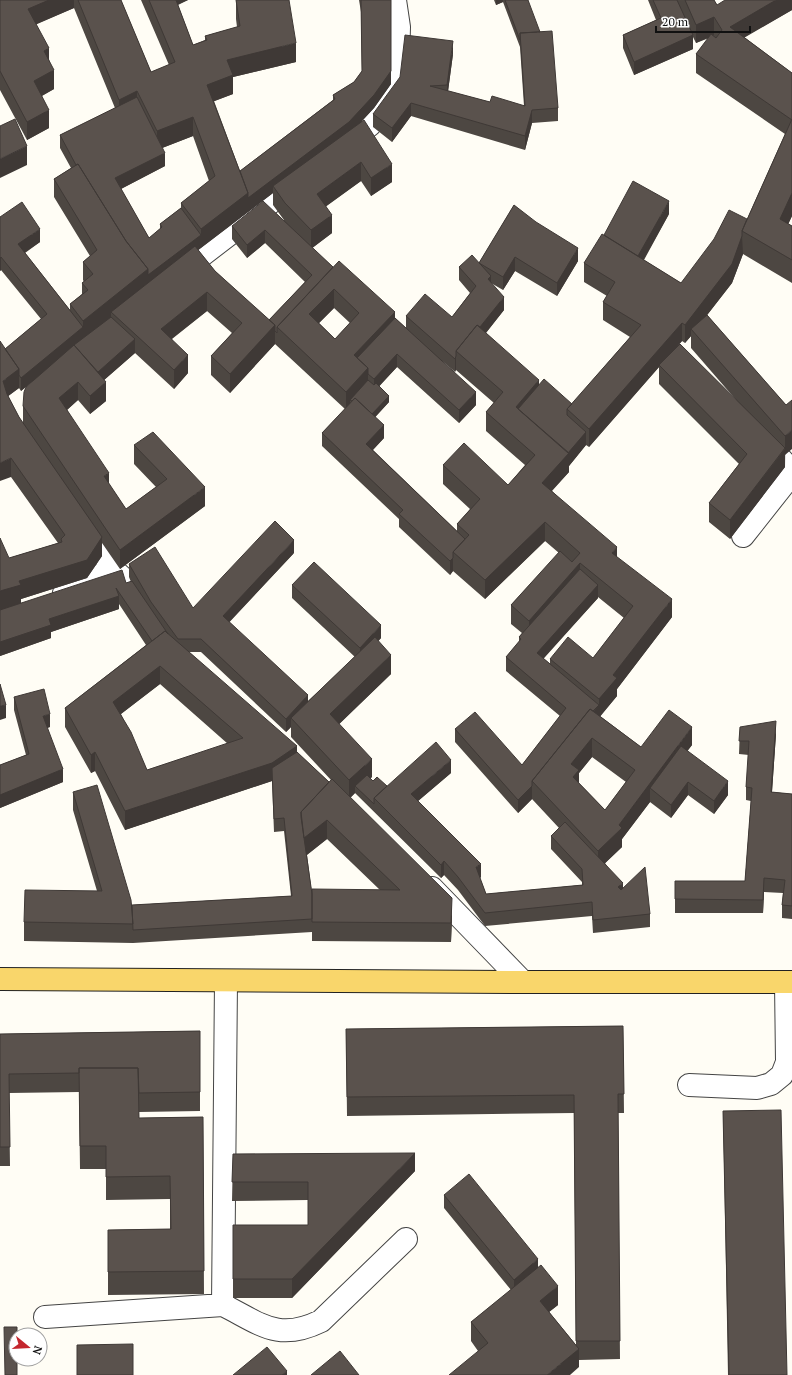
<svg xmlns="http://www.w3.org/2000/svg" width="792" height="1375" font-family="'PT Serif',serif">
	<rect width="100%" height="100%" fill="#fffdf5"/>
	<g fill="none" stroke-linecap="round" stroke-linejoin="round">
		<defs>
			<path id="minor" d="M345,145L370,125L392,95L398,62L399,27L395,0
				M179,273L296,183
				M765,441L791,470
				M85,529L113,569L126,581L144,607
				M743,536L788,479L792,468
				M64,593L113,569
				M432,888L523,982
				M689,1085L757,1088L771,1084L782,1075L787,1062L786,982
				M223,1305C261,1324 278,1342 321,1321L406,1239
				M45,1317L223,1305L226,981"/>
			<path id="major" d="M0,979L523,982H792"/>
		</defs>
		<use href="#minor" stroke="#444" stroke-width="24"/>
		<use href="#major" stroke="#222" stroke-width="24"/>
		<use href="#minor" stroke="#fff" stroke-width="22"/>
		<use href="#major" stroke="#f9d66b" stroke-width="22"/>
	</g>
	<path fill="#4d4742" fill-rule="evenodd" d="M0,0H121L151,72L169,65L141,0H188L178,5L193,45L205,40V36L237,27L236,19V0L296,62L233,77V94L214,101L240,171L333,100V95L354,82L362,71L361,12L359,0H391V84L374,108L362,121L392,182L371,196L361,181L326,206L332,233L312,248L333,267L395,318L406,328V316L452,317L470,293L459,280V267L479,263L514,205L578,261L557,296L515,271L503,290L491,283L504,310L486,333L539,385L572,404L630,337L603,320V302L607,296L584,282V263L604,235L669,214L644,260L681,283L747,219L785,134L696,73V54L709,38L696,43L693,37V49L634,75L623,48V35L656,20L648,0H714L717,5L792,0V10L744,37L792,73V216L788,224L792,226V283L743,254L732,283L707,315L786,405L785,467L730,539L709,522V503L739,464L659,384V367L589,447L586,445L569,466V472L552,491L617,557L672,617L617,689V696L600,716L641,747L692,745L687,751L728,795L714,814L688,795L671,818L650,802L622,839V847L605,863L623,889L650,914V927L593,933L592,916L485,926L458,890L444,875L441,878L355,793L350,798L452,916L451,942L312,941V929V932L133,943L24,941V922L97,891L73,810V792L132,905L291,896L284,831L274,832L272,781L125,830L95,771L91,773L65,727V708L146,645L119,604V609L51,632V638L0,656V610L9,558L58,543L11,477L5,349L41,319L1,270L0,271V217L40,242L25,253L70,310V304L82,294V283L84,282L83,280V262L90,256L54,197V179L71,168L60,148V135L115,108L74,8L36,24L49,59L54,89L42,96L49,128L27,140L0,90ZM193,136L209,181L181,203V208L160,224V229L149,238L121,189L165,166L162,148ZM273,193V205L284,220L232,226V239L247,258L265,243L305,282L269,320L215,271L198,250ZM334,308L350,323L335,339L319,323ZM207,311L232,333L211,356V375L230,393L275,344L345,409L322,433V446L399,519V527L450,575L453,571L485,599L545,541L559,553L511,605V624L522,633L519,637V642L506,657V671L560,716L522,765L455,729V742L518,813L532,799L559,828L551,836V849L582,882V885L486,894L480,878L481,877L418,801L451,773L387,786L373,781L370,778L372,777L339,724L391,674L378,641L381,638L292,585V598L355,657L308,701L229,622L294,553L193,608L129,564V577L131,582L21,603V599L87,578L102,556V543L120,569L205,506L134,445V464L156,487L126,509L109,484L67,410L78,400L90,414L106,401L104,380L135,353L174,389L188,373L172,339ZM691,336V348L737,401L674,350L682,341L685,343ZM441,360L455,372L456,370L494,403L486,412V431L525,465L508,485L443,465V484L470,509L457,524V531L373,450L384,438L375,417L389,402L379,386L397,367L459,423L476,405ZM37,377L23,406V423L19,417L8,396L19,388L21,391ZM598,597L624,618L593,658L550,659V664L543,658L598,598ZM189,652H201L286,732L291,727V737L331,780L329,782ZM160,684L228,744L147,770L121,714ZM592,757L626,782L605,810L579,783V773ZM327,839L380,890L312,894L307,855Z
		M494,0H528L558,108V121L532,123L525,150L411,116L392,142L373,127V114L453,54L448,91L490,102L524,106L520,47L503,2L496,5Z
		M14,697L50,727L47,728L63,782L0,808V765L26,755L14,710Z
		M740,727L776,734L772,792L792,794V919L782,918V905L783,893L764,892L763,913H675V881H745L751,801L746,800V787L749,755L739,754Z
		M623,1026L624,1113H618L620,1359L579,1360V1367L478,1351L471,1341V1322L511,1290L444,1208V1195L538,1267L558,1305L549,1312L576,1345L574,1113L347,1116L346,1029Z
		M200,1031V1111L139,1112V1118L203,1117L204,1294L108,1295V1230L170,1229V1199L106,1200V1169H80L79,1092L9,1093L10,1166H0V1034Z
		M723,1111L787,1375H728Z
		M233,1154L415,1171L292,1298H233V1225H308V1200L232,1201Z"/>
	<path fill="#3f3936" d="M49,0H74V8L28,28V9Z
		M172,0H188L172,7Z
		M496,0H503V2L496,5Z
		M776,0H792V10L730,46V27Z
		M714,17V35L696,43V25Z
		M693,35V49L634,75V62Z
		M453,41V54L447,99V85Z
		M296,43V62L233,77V94L207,104V85L227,60Z
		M49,48V67L44,51Z
		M54,70V89L34,100V81Z
		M391,71V84L374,108L349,135L273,186V193L201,248V229Z
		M137,91V110L119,118V100Z
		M411,103V116L392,142V128Z
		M49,110V128L27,140V122Z
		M532,110V123L525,150V136Z
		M193,117V136L157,150V131Z
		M27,146V165L0,178V159Z
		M165,153V166L115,192V178Z
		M361,162V181L317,213V194Z
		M392,164V182L371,196V178Z
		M792,193V216L780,242V219Z
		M669,201V214L636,273V260Z
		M332,215V233L311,249V230Z
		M40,229V242L18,257V244Z
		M265,230V243L247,258V245Z
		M201,235V248L148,288L111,312V318L21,391V378L83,327V321L148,269Z
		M742,236L743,254L732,283L694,332L691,329V336L685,343V325Z
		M578,248V261L557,296V283Z
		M1,257V270L0,271V258Z
		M515,257V271L503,290V277Z
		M491,276V289L488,279Z
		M334,289V308L309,333V314Z
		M207,292V311L161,347V329Z
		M504,297V310L465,359L459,353Z
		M395,312V331L354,360V355Z
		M682,323V341L660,366L659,365V367L589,447V429Z
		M275,325V344L230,393V374Z
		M135,339V353L95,388V375Z
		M397,354V367L374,392V379Z
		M188,355V373L174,389V370Z
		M456,356V369L455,372V359Z
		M368,368V387L350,400V406L346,410V392Z
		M19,369V388L3,400V381Z
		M539,380V398L522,418L516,407Z
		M78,382V400L59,417V398Z
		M106,382V401L90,414V396Z
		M476,392V405L459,423V410Z
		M389,396V402L369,424V417Z
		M384,425V438L366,457V444Z
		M792,430V449L785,455V467L730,539V520L785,449V436Z
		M586,432V445L569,466V472L542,501V483Z
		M11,458V477L0,481V463Z
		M109,473V491L104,476Z
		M205,487V506L120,569V550Z
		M545,522V541L485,599V580Z
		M102,537V556L87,578L21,599V603L0,610V591L19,581Z
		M294,540V553L223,629V616Z
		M617,547V566L612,553Z
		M453,558V571L450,575V561Z
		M580,563V582L529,639V621Z
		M598,585V598L537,666V653Z
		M119,596V609L51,632V638L0,656V642L49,619Z
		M672,599V617L617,689V696L599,718V699L613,675Z
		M381,625V638L360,662V648Z
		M391,655V674L330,733V714Z
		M160,666V684L113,720V702Z
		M308,695V708L291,718V727L286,732V719Z
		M6,705V718L0,720V706Z
		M599,705V718L536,782Z
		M50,714V727L43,729V716Z
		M776,721V734L771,806V792Z
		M692,727V745L656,793L650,788V802L622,839V847L598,870V851L619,825Z
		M592,738V757L579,773V789L573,796L571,764Z
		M297,746V765L272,768V781L125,830V811Z
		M95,752V771L91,773V755Z
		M372,759V777L359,790L355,786V793L349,799V780Z
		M451,760V773L411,807V794Z
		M63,769V782L0,808V795Z
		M728,781V795L714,814V801Z
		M688,782V795L671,818V805Z
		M532,786V799L518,813V800Z
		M327,820V839L304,857V838Z
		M444,861V875L441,878V865Z
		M481,864V877L476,880V867Z
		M764,878V892L763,913V900Z
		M623,883V896L618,887Z
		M452,898V916L451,942V923Z
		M415,1153V1171L292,1298V1279Z
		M538,1259V1273L514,1294V1280Z
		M558,1286V1305L540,1319V1301Z
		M579,1349V1367L570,1375H547Z
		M287,1371V1375H282Z"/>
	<path fill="#5a524d" stroke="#3f3936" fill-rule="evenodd" d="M0,0H49L28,9L49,48L44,51L54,70L34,81L49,110L27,122L0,71Z
		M78,0H121L151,72L175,62L149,0H176L193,45L207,40L205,36L240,26L236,0H289L296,43L227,60L233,75L207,85L248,193L201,229L181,203L215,176L193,117L157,131L137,91L119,100Z
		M361,0H391V71L374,95L349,122L248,198V193L240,171L335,99L333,95L354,82L362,71Z
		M505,0H528L540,32L520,33V40Z
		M653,0H677L693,35L634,62L623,35L661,18Z
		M685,0H714L717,5L725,0H776L730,27L792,73V120L696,54L711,34L716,38L722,30L714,17L696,25Z
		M552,31L558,108L532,110L525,136L411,103L392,128L373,114L400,77L405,35L453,41L447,85L430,86L490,102L492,96L525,106L520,33Z
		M137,97L165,153L115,178L149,238L162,227L160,224L181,208L201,235L148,275V269L126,241L78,164L76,165L60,135Z
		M15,119L27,146L0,159V126Z
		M792,119V193L780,219L792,226V260L742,231Z
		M364,120L392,164L371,178L361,162L317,194L332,215L311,230L285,203L273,186Z
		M78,164L126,241L148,269L83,321L70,304L88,290L82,283L93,274L83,262L97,250L54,179Z
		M633,181L669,201L638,256L604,235Z
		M263,201L333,267L277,327V333L275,331V325L269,320L312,275L265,230L247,245L232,226Z
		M22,202L40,229L18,244L83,327L21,378L19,375V369L5,349L47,314L1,257L0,258V217Z
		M514,205L536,222L578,248L557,283L515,257L503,277L479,263Z
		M729,210L747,219L742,231V236L732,264L685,325L682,323L589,429L567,409L641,325L603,302L615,282L584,263L602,234L681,283L714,239Z
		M195,246L215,271L275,325L230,374L211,356L242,323L207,292L161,329L188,355L174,370L111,312Z
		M472,255L491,276L488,279L504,297L480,327L477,325L456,351V356L455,359L406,316L425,294L452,317L476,286L459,267Z
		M339,261L395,312L354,355L368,368L346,392L277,327ZM334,289L359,313L335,339L309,314Z
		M707,315L786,405L792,400V430L785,436L691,329Z
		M111,317L135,339L98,372L74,345Z
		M395,318L476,392L459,410L397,354L374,379L368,374V368L357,358Z
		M477,325L539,380L516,407L569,453L542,483L617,547L612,553L672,599L613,675L617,678L599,699L550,659L568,637L593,658L633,606L580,563L529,621L511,605L560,551L572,562L580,553L545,522L485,580L453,552L469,535L457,524L480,499L443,465L464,443L508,485L535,455L486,412L503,392L456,351Z
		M0,341L19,369L3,381L7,394L19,417L102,537L87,560L19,581L21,585L0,591V538L9,558L62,542L61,539L65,535L11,458L0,463Z
		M680,344L785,448L730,520L709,503L747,454L659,365Z
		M74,345L106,382L90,396L78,382L59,398L109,473L104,476L126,509L167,479L134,445L153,432L205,487L120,550L23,406L24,392L26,387Z
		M544,379L572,404L567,409V415L586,432L568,453L518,409Z
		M368,380L374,385L376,383L389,396L372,414L355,398L352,401L350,400Z
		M355,398L384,425L366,444L465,539L453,552V558L450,561L399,514L403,510L322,433Z
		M275,521L294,540L223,616L308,695L286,719L201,639H178L151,602L129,564L155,547L193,608Z
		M314,562L381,625L360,648L292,585Z
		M580,569L598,585L537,653L599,705L593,711L590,709L532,781V786L518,800L455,729L475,712L522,765L566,708L506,657L521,639L519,637Z
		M122,570L126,583L132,581L168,634L165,631L152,641L116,588L119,596L49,619L51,625L0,642V610Z
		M165,631L297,746L272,763L125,811L95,752L91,755L65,708ZM160,666L222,720L243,738L147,770L131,732L113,702Z
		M375,637L391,655L330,714L372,759L349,780L291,718Z
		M0,684L6,705L0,706Z
		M44,689L50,714L43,716L63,769L0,795V765L29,754L14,697Z
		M590,709L641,747L669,710L692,727L619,825L622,828L598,851L532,781ZM592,738L635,770L605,810L573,777L579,770L571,764Z
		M776,721L771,792L792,794V906L782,905L785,880L764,878L763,900L675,899V881H745L752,788L746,787L749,741H739L740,727Z
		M436,742L451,760L411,794L481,864L476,867L486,894L583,885L582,869L551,836L565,822L623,883L618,887L621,890L645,867L650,914L593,920L592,902L485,913L458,877L444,861L441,865L374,798Z
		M681,746L728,781L714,801L688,782L671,805L650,788Z
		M297,752L329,782L301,812V817L312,894V919L133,930L132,905L292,896L284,818L274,819L272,768Z
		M367,775L373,781L377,777L387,786L374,798V804L355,786Z
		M332,779L452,898L451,923L312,922V889L400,890L327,820L304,838L301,812Z
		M97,785L131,900L133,924L24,922L25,890L102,891L73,792Z
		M623,1026L624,1094H618L620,1341H576L574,1095L347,1097L346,1029Z
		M200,1031V1092L139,1093L138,1068H79V1073L9,1074L10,1147H0V1034Z
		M79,1068H138L139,1118L203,1117L204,1271L108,1272V1230L171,1229L170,1176L106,1177V1146H80Z
		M781,1110L787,1375H729L723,1111Z
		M415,1153L292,1279H233V1225H308V1182H232L233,1154Z
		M469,1174L538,1259L514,1280L444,1195Z
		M541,1265L558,1286L540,1301L579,1349L547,1375H449L488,1343L471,1322Z
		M4,1327H17V1335H16V1359H17V1375H5Z
		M133,1344V1375H77V1345Z
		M267,1347L287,1371L282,1375H233Z
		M340,1351L359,1375H311Z"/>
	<g transform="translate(28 1347) rotate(108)"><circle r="19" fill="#ffffff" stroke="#a0a0a0"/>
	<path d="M0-3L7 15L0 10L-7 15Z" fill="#c4262e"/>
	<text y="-6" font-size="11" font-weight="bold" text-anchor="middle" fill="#111111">N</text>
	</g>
	<path d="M656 26v6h94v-6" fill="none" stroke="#111111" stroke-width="2"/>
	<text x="662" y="26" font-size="12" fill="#111111" stroke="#ffffff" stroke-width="3" paint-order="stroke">20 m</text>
</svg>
